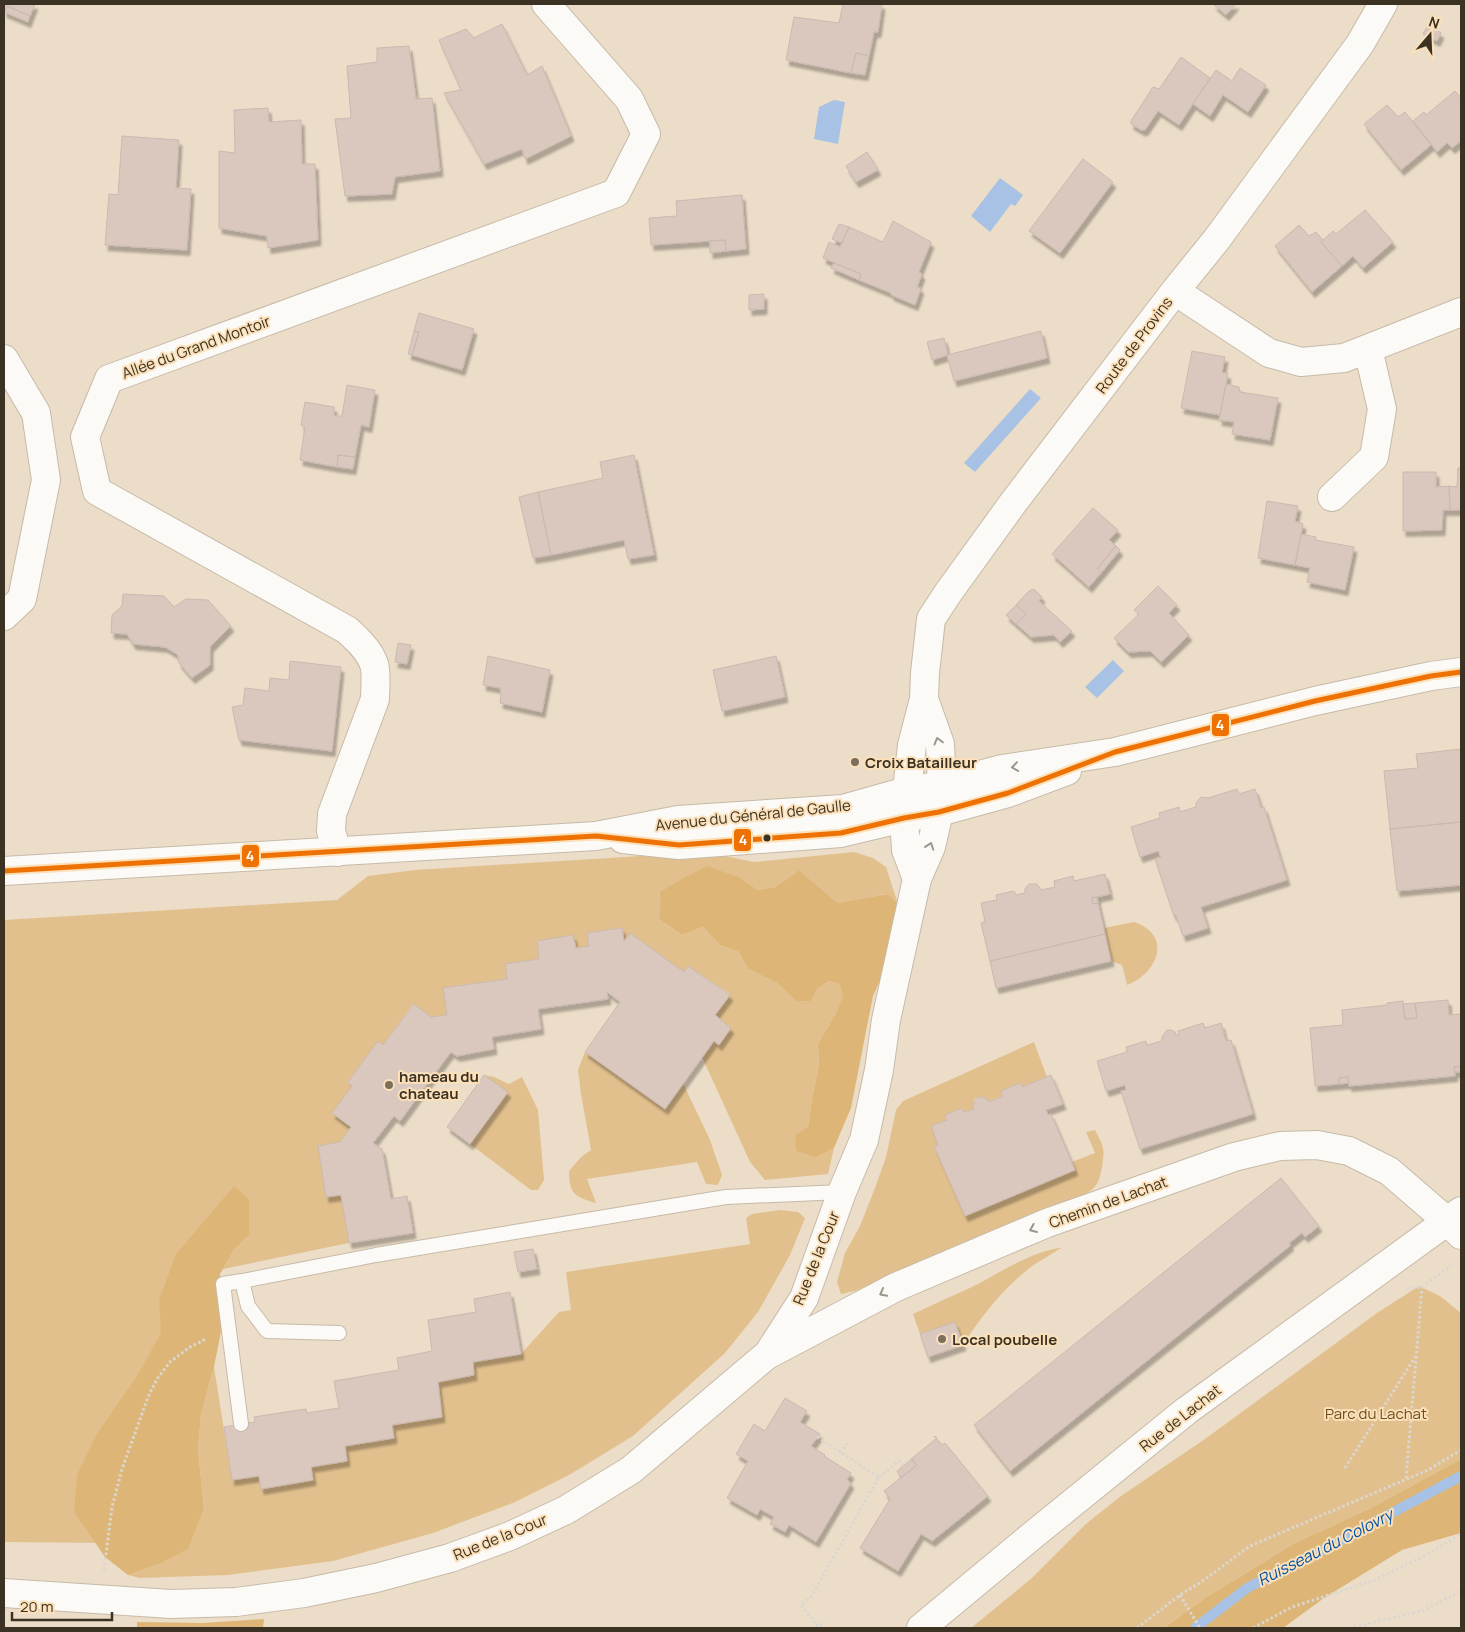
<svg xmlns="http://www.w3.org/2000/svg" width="1465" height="1632" font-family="Manrope,sans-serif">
	<defs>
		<filter id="shadow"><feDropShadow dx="3" dy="5.5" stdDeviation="1" flood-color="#0004"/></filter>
	</defs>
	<rect width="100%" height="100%" fill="#ecddc8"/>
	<path fill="#e2c08d" d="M854,852L873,858L886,867L898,904L886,894L838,903L799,870L775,887L758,890L741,878L660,892L659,919L682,935L703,927L720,945L739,952L748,969L777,983L796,1001H811L818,988L829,981L839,984L843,995L836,1013L818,1044L819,1065L812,1098L808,1127L796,1151L815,1158L834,1148L828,1174L765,1180L750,1162L702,1057L714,1041L719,1045L731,1028L715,1015L730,994L688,966L684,972L624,941L622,928L587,933L589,946L576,948L573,935L537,941L539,959L505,964L507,979L443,988L447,1015L431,1017L413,1004L383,1045L378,1041L348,1082L352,1086L332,1113L351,1127L340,1142L319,1146L341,1195L349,1243L223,1269L234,1250L249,1235V1199L105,1543L4,1542V920L337,900L368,876L415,870L641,856L715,854L754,862Z
		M1134,922C1173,935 1158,973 1127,985L1122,965L1111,961L1104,928Z
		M1034,1042L1047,1077L1022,1087L1020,1083L1001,1091L1003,1096L982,1104V1097H978L974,1100V1109L964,1112L962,1108L945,1115L947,1120L931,1126L938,1145L934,1147L965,1216L1075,1170L1072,1162L1095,1153L1086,1132L1095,1130C1104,1148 1105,1147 1102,1167C1098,1190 1092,1190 1073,1201L855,1291L841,1294L837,1282L845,1253L860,1226L875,1188L886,1157L896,1110L903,1101Z
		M585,1052L665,1109L683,1083L710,1140L722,1175L718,1185L706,1184L697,1162L587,1179L596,1203C575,1197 569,1194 569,1171L581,1157L591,1150L581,1094L578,1070Z
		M484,1075L494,1077L509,1084L522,1077L538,1110L544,1180L538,1190H531L470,1144Z
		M780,1210L798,1212L805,1218L790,1255L758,1312L725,1353L633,1436L569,1475L515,1502L433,1533L333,1561L228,1575L140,1578L128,1575L159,1564L204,1508L198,1450L201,1414L214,1367L232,1480L259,1476L261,1489L313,1480L311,1467L345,1446L394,1438L392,1425L442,1417L438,1382L474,1375L473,1362L521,1354L559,1312L571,1310L566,1272L750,1244L746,1218L752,1214Z
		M1059,1248H1061C1052,1254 1043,1259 1035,1264C1006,1285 982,1315 963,1345L955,1322L920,1334L913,1314C932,1305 952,1296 972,1287C1000,1273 1028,1253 1059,1248Z
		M1419,1286L1440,1296L1461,1313V1459L1371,1508L1293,1544L1205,1598L1164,1628H971L1032,1578L1087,1523L1121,1496L1205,1439L1377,1313Z"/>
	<path fill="#ddb677" d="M707,866L741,878L758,890L775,887L799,870L838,903L887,894L898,904L894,949L873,996L851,1108L834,1148L815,1158L796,1151L795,1135L808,1127L812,1098L819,1065L818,1044L836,1013L843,995L839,984L829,981L818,988L811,1001H796L777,983L748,969L739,952L720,945L703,927L682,935L659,919L660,892L680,880Z
		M234,1186L249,1199V1235L234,1250L220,1274L223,1321L214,1367L201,1414L198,1450L204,1508L188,1549L159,1564L128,1575L105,1557L74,1512L77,1475L96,1435L137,1376L161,1333L159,1300L176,1254Z
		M1461,1459V1533L1402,1550L1324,1598L1283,1628H1164L1205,1598L1293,1544L1371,1508Z
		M264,1619L263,1628H137V1622L203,1623Z"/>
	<path fill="#a7c2e5" d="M834,100L845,102L838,144L814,139L819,107Z
		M1000,178L1023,195L1015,206L1011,204L990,232L971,216Z
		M1030,389L1041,398L975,472L964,463Z
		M1113,660L1124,671L1097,698L1085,687Z"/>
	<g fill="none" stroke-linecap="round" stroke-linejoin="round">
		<path stroke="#a7c2e5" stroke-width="10" d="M1195,1628L1247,1588L1330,1546L1461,1476"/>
	</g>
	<path fill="#dac8bf" stroke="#c9b9b0" filter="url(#shadow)" d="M4,4H35L30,16L7,6L4,12Z
		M843,4H882L878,32H874L869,56L856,53L851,73L786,60L794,17L839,23Z
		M1213,4H1236L1226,15Z
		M7,6L30,16L28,22L4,12Z
		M502,24L527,75L542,66L571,136L525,159L522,149L484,164L444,93L461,90L439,40L466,29L474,38Z
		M1428,25L1441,33L1437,41L1423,34Z
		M409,46L416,99L432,98L440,171L395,177L392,194L345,196L335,119L351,118L347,66L377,62V48Z
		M856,53L869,56L865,75L851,73Z
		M1181,57L1210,78L1179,125L1158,111L1145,130H1141L1131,124V121L1153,87L1159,89Z
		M1240,68L1266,85L1248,112L1223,95L1210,116L1193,104L1216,70L1232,81Z
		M1455,91L1461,98V141L1452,148L1447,143L1437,152L1413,121L1424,112L1426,115Z
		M1387,105L1398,117L1405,112L1431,145L1401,170L1364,124Z
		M268,108L269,122L301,120L302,164H315L318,240L268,248L267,236L219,228V151L235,153L234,110Z
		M122,136L179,140L176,188L191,189L187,250L105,245L109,194L118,195Z
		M867,152L878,170L856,182L846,166Z
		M1083,159L1113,182L1060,253L1029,231Z
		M742,195L746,249L726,251L725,240L651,245L649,218L677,216L676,201Z
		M1365,210L1393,242L1363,268L1353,256L1342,266L1321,242L1333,231L1336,234Z
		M893,221L931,242L919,272L922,274L917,287L921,288L915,305L891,295V293L859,280L861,274L823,258L829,242L840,247L849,227L883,242Z
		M839,224L849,227L842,243L832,239Z
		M1299,225L1309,236L1316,232L1323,240L1321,242L1342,266L1312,292L1275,246Z
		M725,240L726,251L710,253V241Z
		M834,263L861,274L859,280L831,268Z
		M764,294V309L749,310V295Z
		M419,313L474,329L462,370L412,355L419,332L414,331Z
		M414,331L419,332L412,355L408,354Z
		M1041,331L1047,358L954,381L947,355Z
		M944,338L948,355L932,360L927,342Z
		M1192,351L1225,357L1222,372L1228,374L1220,415L1181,408Z
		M1226,384L1239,387L1240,392L1278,398L1270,440L1232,434L1234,422L1219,420Z
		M347,385L375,390L369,427L361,425L355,457L338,455L337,467L300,460L305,427L301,425L305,402L334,407V416H342Z
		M338,455L355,457L353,469L337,467Z
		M634,455L654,555L628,559L624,540L551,555L538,492L603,478L600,462Z
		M1458,468H1461V510H1450L1449,486L1457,487Z
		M1403,472H1436V487L1449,486L1450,510H1443L1442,530L1403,531Z
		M538,492L551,555L533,558L519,497Z
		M1267,501L1298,506L1295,521L1303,524L1295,565L1258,558Z
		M1093,508L1118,530L1109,540L1116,546L1097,569L1101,573L1089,587L1052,554Z
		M1301,534L1316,537L1315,540L1354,547L1345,590L1307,582L1310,568L1295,565Z
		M1116,546L1120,550L1101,573L1097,569Z
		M1158,586L1177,605L1169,613L1189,635L1161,662L1150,651L1128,652L1114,638L1139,614L1134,610Z
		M1034,589L1042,597L1039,601L1072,631L1060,642L1054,635L1031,637L1016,624L1026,614L1016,605L1029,591Z
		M123,594L164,596L174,607L186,599L208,600L231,626L210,647V665L192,678L179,663L178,655L165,647L133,644L127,634L111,633L112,615L122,606Z
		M1016,605L1026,614L1016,624L1006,615Z
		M398,643L411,645L407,664L395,662Z
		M488,656L550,670L542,712L500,703L501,693L500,688L483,685Z
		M776,656L785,697L722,711L713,670Z
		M290,661L341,667L332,751L239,740L232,707L243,705L245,688L269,691L270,678L289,680Z
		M1461,749V822L1390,829L1384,771L1418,768L1416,754Z
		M1237,789L1239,794L1255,789L1261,808L1264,807L1287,880L1201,907L1208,928L1183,936L1176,915L1174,916L1155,859L1161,857L1158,851L1140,857L1131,827L1160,818L1159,813L1179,807L1180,812L1196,807V803L1201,797L1208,798Z
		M1461,822V885L1397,891L1390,829Z
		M1105,874L1110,894L1092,898L1093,904L1098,903L1105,934L990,961L981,923L985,922L981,903L997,900L996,895L1014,891L1016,895L1025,893V889L1029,884H1037L1041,890L1055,887L1054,881L1073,876L1074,881Z
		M1097,897L1098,903L1093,904L1092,898Z
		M622,928L624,941L630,933L684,972L688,966L730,995L715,1015L731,1028L719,1045L714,1041L665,1109L585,1052L620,1002L607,992L608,999L538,1009L541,1029L492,1037L494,1049L457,1056L451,1052L400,1121L394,1116L373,1143L382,1149L391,1199L407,1196L413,1233L349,1243L341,1195L326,1197L318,1146L340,1142L351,1127L332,1113L352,1086L348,1082L378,1041L383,1045L414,1004L431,1017L447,1015L443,988L507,979L505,964L539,959L537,941L573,935L576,948L589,946L587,933Z
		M1105,934L1111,961L996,988L990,961Z
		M1448,1000L1449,1015L1461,1014V1066L1454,1067L1455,1076L1349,1086L1348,1077L1339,1078V1084L1315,1086L1310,1028L1343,1025L1342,1010L1387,1005V1003L1403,1001L1405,1019L1417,1018L1415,1003Z
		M1415,1003L1417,1018L1405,1019L1403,1004Z
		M1203,1023L1205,1028L1221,1023L1226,1041L1231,1040L1253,1114L1140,1149L1121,1091L1126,1090L1125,1085L1106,1091L1097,1061L1127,1052L1126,1047L1146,1041L1147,1045L1162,1041V1037L1167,1030H1171L1175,1032L1177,1036H1179L1178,1031Z
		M1461,1066V1072H1455L1454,1067Z
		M484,1075L508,1092L470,1144L447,1127Z
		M1051,1075L1063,1104L1046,1110L1048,1115L1051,1114L1075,1170L965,1216L934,1146L938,1145L931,1126L947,1120L945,1115L962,1108L964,1112L974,1109L973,1104L978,1097L986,1098L989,1102L1003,1096L1001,1091L1020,1083L1022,1087Z
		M1348,1077L1349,1083L1339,1084V1078Z
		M1281,1178L1319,1226L1305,1237L1302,1233L1289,1243L1291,1245L1010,1471L974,1425Z
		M533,1249L537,1269L518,1272L514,1252Z
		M510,1292L521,1354L473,1362L474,1375L438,1382L442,1417L392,1425L394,1438L345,1446L347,1461L311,1467L313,1480L261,1489L259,1476L232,1480L224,1427L255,1422L254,1417L279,1413L306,1409L307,1413L339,1408L334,1381L399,1370L397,1358L432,1351L428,1320L476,1312L474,1299Z
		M955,1322L963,1345L928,1357L920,1334Z
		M785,1398L807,1411L800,1422L820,1434L811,1446L825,1455L824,1456L851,1473L847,1480L851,1483L816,1542L789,1525L785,1532L770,1524L774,1517L760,1509L757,1515L727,1498L748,1461L736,1454L754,1424L765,1431Z
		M934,1436L942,1445L945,1443L988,1496L932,1541L921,1534L898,1571L860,1548L890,1499L884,1491L917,1465L911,1459L937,1438Z
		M912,1459L917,1465L901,1478L897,1471Z"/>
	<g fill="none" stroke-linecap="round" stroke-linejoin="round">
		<defs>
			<path id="service" d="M339,1333L267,1331L248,1306L242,1281L376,1255L726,1197L842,1192
				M241,1424L223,1284L242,1281"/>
			<path id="minor" d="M1175,291L1269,353L1301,362L1344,358L1461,312
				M4,359L36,413L46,480L22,599L4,616
				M1332,497L1374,457L1382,409L1368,349
				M337,852L331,831L332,814L375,699C375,689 377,674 374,664C369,650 357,639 347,630L97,491L85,437L109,379L616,193L646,134L629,99L546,4
				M917,879L906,850L904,818L912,745L924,699L925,673L931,619L948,593L1013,503L1175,291L1217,239L1360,44L1383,4
				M769,1354L896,1287L1047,1223L1234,1157L1280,1146L1317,1145L1349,1151L1389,1171L1447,1221L1461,1235
				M4,1593L171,1604L236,1602L304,1593L376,1578L450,1558L510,1536L566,1510L631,1470L768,1354L804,1298L842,1192L864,1140L879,1070L886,1020L917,879L931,847L939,812L942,785L940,744L924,699"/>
			<path id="tertiary" d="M623,839L679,845L841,833L904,818L939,812L1008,793L1067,771
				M4,871L596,836L678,820L843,809L907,791L942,785L1002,769L1115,752L1315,701L1431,676L1461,672"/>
			<path id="secondary" d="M921,1628L1033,1535L1186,1411L1461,1211"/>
		</defs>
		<use href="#service" stroke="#c6baa9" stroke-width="16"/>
		<use href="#minor" stroke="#c6baa9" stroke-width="30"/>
		<use href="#tertiary" stroke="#c6baa9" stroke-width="30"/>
		<use href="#secondary" stroke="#c6baa9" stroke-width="30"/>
		<path stroke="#dbd7d0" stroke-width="3" stroke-dasharray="2.5 2.5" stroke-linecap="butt" d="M1407,1289L1422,1287L1451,1265
			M817,1437L879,1477L811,1597L801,1605L819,1628
			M840,1453L848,1442
			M1345,1468L1417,1354
			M879,1477L899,1461L903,1466
			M1406,1478L1422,1287
			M104,1570L112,1507L122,1469L148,1397L157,1379L170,1362L190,1347L206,1339
			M1180,1595L1200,1628
			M815,1624L823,1625L825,1628
			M1137,1628L1180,1595L1204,1580L1250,1546L1428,1470L1461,1450
			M1253,1628L1292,1607L1375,1580L1428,1554L1461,1534
			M1349,1628L1422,1611L1461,1591"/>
		<use href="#service" stroke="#fcfaf7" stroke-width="14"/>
		<use href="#minor" stroke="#fcfaf7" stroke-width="28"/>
		<use href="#tertiary" stroke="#fcfaf7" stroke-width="28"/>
		<use href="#secondary" stroke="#fcfaf7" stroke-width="28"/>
		<defs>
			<path id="bus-1" d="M4,871L596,836L679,845L841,833L904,818L939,812L1008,793L1115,752L1315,701L1431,676L1461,672"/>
		</defs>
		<use href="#bus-1" stroke="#fbe0b9" stroke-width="9"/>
		<use href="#bus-1" stroke="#ee7203" stroke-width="5"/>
	</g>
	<defs><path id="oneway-chevron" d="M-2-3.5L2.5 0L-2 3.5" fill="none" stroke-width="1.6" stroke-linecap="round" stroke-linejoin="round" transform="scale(1.25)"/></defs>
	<g stroke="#9c968d">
		<use href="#oneway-chevron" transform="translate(938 741) rotate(-105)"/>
		<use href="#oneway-chevron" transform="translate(1015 767) rotate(172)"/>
		<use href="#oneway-chevron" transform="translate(930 846) rotate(-71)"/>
		<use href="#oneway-chevron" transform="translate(1033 1229) rotate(157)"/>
		<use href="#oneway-chevron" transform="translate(883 1293) rotate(152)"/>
	</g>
	<g fill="#7a6e5d" stroke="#fbe0b9" stroke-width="2">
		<circle cx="855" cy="762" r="5"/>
		<circle cx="389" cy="1085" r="5"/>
		<circle cx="942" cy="1339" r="5"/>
	</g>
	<circle fill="#3c3223" stroke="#fbe0b9" stroke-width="2" cx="767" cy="838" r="4.5"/>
	<g text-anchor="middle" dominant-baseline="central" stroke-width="4" stroke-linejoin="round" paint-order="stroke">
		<g font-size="15" fill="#3c3223" stroke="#fbe0b9">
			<text transform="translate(1134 345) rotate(-53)">Route de Provins</text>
			<text transform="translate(196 347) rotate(-20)">Allée du Grand Montoir</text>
			<text transform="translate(753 815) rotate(-6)">Avenue du Général de Gaulle</text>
			<text transform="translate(1108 1202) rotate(-20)">Chemin de Lachat</text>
			<text transform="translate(816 1258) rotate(-68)">Rue de la Cour</text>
			<text transform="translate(1180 1418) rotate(-38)">Rue de Lachat</text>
			<text transform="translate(500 1537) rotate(-22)">Rue de la Cour</text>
		</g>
		<g font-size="15" font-weight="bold" fill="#3c3223" stroke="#fbe0b9" text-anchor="start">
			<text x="865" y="762">Croix Batailleur</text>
			<text x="399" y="1076">hameau du<tspan x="399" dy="17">chateau</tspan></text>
			<text x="952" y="1339">Local poubelle</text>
		</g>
		<g font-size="15" fill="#6c4e1c" stroke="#fbe0b9">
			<text x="1376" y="1413">Parc du Lachat</text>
		</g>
		<g font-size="16" font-style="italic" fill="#0051a7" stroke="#fbe0b9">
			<text transform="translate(1325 1547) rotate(-27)">Ruisseau du Colovry</text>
		</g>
	</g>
	<g stroke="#fbe0b9" stroke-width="2">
		<rect x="1211" y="713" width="19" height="24" rx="5" fill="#ee7203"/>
		<rect x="733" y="828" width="19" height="24" rx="5" fill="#ee7203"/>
		<rect x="241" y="844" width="19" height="24" rx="5" fill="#ee7203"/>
	</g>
	<g font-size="14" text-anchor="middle" font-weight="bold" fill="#fff">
		<text x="1220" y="730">4</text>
		<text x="743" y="845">4</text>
		<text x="250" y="861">4</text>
	</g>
	<rect width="1465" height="1632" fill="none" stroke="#3c3223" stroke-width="10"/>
	<g transform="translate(1430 35) rotate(19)" stroke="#fbe0b9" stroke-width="4" paint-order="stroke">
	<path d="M0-4L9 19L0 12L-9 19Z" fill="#3c3223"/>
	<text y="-8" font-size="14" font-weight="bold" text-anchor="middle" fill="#3c3223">N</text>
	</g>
	<path d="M12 1612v8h100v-8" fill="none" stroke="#3c3223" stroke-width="2.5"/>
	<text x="20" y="1612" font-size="15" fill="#3c3223" stroke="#fbe0b9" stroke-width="4" paint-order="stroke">20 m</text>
</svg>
